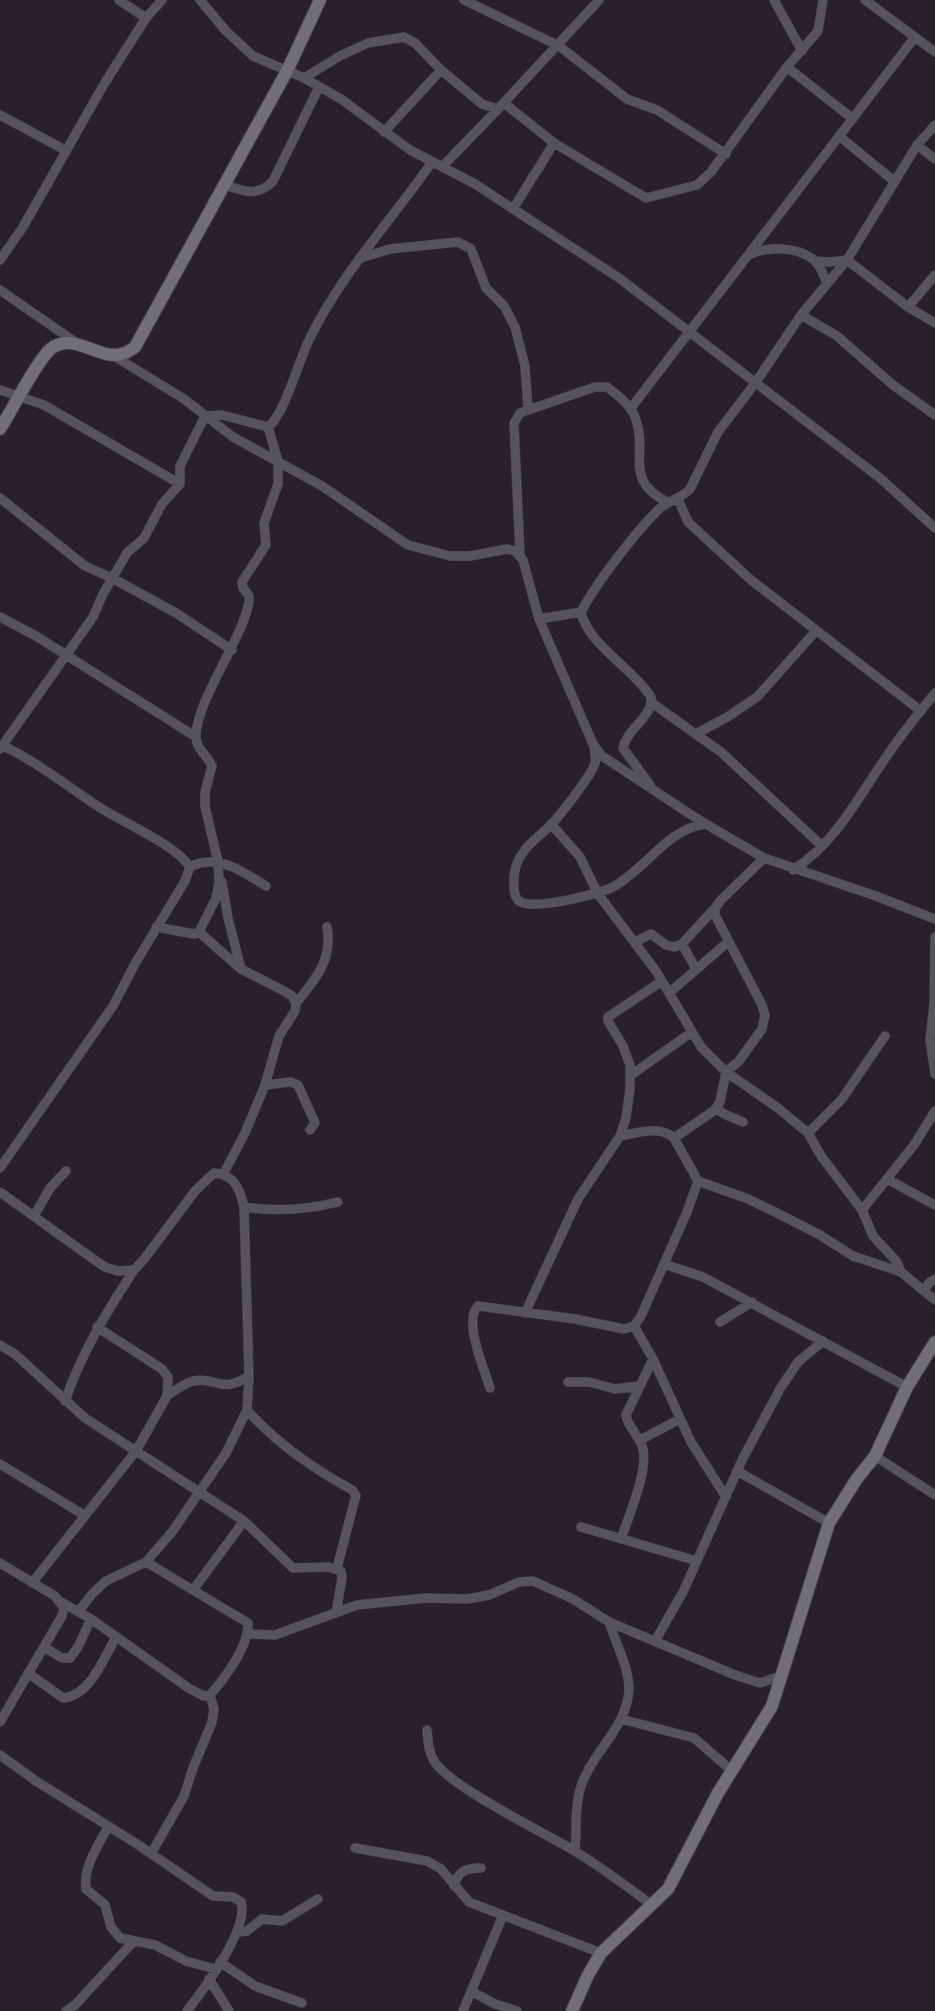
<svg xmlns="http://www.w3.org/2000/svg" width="935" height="2011" font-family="Ubuntu,sans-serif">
	<rect width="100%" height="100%" fill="#282128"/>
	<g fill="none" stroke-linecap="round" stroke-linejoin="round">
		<defs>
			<path id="street" d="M119,0L146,18
				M200,0L226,31L253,56L304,78L341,99L410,150L475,184L619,278L880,478L935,528
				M464,0L559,46L627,99L657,110L726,154
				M774,0L802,51
				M865,0L935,52
				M787,67L853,119
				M304,78L340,56L368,43L404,37L415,43L441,70L482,104L498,109L599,0
				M504,103L554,143L646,198L697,185L711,172L787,67L818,31L823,0
				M0,115L65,150
				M384,132L441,70
				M839,136L894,181
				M917,145L935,159
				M442,167L498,109
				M223,184C243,191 257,198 273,181L319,87
				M513,209L554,143
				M749,255C767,246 797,246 814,260C821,266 824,276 827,284
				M361,258L390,249L458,242L471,249L486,288L504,306L515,327L525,366L528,410
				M0,260L23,227L104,84L146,18L162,0
				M815,261L829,262L847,260L908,307L935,323
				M0,290L78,344
				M908,307L935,275
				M801,315L837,336L893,385L935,415
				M114,356L184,399L233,437L322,486L408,545L450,556H470L507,549L515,551L523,560L539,619L593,744L602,756L699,820L764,858L876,896L935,919
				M0,390L44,405L180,484
				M631,408L915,37
				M0,498L85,566L112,578L176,613L232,650
				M678,499L688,522L751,580L921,711
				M520,555L514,423L520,413L528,410L595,387H607C619,396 632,406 636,420C648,455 623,479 667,502
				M0,617L36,636L196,737
				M539,619L581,612
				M652,703L721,752L822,846
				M696,734L729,716L757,697L815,632
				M594,747C595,753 596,758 595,763C592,775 560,815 551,825C542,834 531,841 524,851C516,861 513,873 514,886C514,891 515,898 519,901C532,911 599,894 613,887C646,869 667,829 705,824
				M0,749L93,617L103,594L127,553L144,538L162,504L180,484V466L205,416L222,415L268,427C284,416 299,360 309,340C340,275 391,221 432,162
				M650,785L623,748C627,728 653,718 651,697C633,668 588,645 581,612C596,583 635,533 658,510C668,500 681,499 690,489L718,432L756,382L801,315L847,260L917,145L935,125
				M551,824L580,857L598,894L656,971L701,1047L726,1072L778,1108L808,1133L821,1156L862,1210L873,1236L897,1262L901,1272
				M190,867C217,853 242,871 266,886
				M793,870C838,841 859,795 889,753C903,732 919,713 935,693
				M222,882L228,918L241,969
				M156,927L194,934L199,932L216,898L219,883L218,862L205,806V792L212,766C208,756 197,750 196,738C194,710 232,652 243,622C246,613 250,606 249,596L243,588L242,582L266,545L264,523L278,484V461L268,427
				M199,932L241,969L284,991L292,996L296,1003L295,1011L279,1036L265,1085L245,1133L224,1173
				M935,937L934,1003L930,1040L935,1074
				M635,942L651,934L666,945L674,947L682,944L715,908
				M682,944L696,969
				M669,993L728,942
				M296,1003C316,979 333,959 327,927
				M631,1075L692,1032
				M265,1085L290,1082L298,1085L315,1123L310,1130
				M716,1108L724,1114L743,1122
				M808,1133L842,1099L885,1036
				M674,1138L715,1110L720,1102L726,1072L739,1061L762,1029L765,1015L762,1005L715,915V908L721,900L764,858
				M0,1168L113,1006L136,962L185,881L190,867C176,845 122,822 99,807C67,786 37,762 2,745
				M887,1179L935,1205
				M698,1181L748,1199L779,1214L820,1235L853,1256L901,1272L935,1300
				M0,1192L89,1256L105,1267L118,1271L134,1270L145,1258L195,1191L214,1173C234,1174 240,1189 244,1207L249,1376L247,1410L226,1453L172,1532L146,1562L106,1581L92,1594L79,1611
				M244,1207C277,1212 306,1210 338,1202
				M862,1210L914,1145L935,1111
				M34,1216L50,1188L66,1171
				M664,1264L703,1277L907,1387
				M924,1290L930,1282L935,1279
				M525,1313L578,1199L620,1136L626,1118L630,1089V1065L623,1046L608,1021V1017L662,981
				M720,1322L752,1302
				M634,1326L653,1359L691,1442L726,1497
				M0,1345L15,1354L85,1418L244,1521L293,1568L328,1567L341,1571L342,1578L336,1613
				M568,1382H589L615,1389L639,1386
				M490,1388C484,1368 463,1321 478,1306L575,1319L624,1329L634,1326L641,1316L687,1212L698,1181L674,1138C660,1125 637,1133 620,1136
				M167,1396C175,1390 183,1384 193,1381C218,1376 219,1395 249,1376
				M65,1401C82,1352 106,1313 134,1270
				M247,1410C277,1444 313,1468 352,1490L356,1495L337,1568
				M640,1440L680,1419
				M875,1456L935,1495
				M0,1464L84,1515
				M737,1471L829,1523
				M581,1527L697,1561
				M621,1539C629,1515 648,1472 643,1449C640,1436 628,1428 626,1415L653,1359
				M0,1563L55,1596L64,1608L62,1616L0,1722
				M32,1583L136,1451L167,1396L168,1377L162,1369L97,1327
				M193,1590L244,1521
				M61,1602L91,1619L190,1689L204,1696L210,1695C225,1678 249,1646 248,1623L146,1562
				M247,1634L275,1635L357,1605L426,1598L467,1599L489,1595L519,1582L533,1581L573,1599L609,1622L735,1675L760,1683L781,1676
				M655,1641L683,1592L743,1458L780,1389L798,1362L823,1341
				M44,1647L62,1658H70L78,1647L91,1619
				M28,1673L63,1698C90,1696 104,1658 116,1637
				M621,1719L694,1738L731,1770
				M427,1730C428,1740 428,1751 434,1761C450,1787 543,1832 573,1850C600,1866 626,1886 652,1905
				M0,1755L36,1781L137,1844L213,1896L233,1897L241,1902C249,1929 204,1989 187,2011
				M108,1827C98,1846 83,1867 86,1889L105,1905L111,1927L120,1938L155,1945L186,1961L215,1969
				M355,1848L427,1861L441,1869L469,1902L601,1953
				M575,1851C577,1829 574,1802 583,1781C595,1750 627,1726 629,1690C629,1667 616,1644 609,1622
				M151,1854L184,1796L193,1768L212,1722L214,1709L210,1695
				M454,1886C458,1871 466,1868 481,1868
				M238,1932L247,1931L262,1919L282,1921L318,1899
				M220,1962L255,1986L302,2003
				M209,1979L229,2011
				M471,1991L495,2004L517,2011
				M66,2011L75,2005L133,1942
				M463,2011L503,1915"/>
			<path id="secondary" d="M0,429C11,412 39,356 53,347C82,331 106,371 135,347L287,71L320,0
				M572,2011L588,1975L601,1953L668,1889L718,1793L772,1706L829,1523L856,1480L875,1456L907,1387L935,1342"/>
		</defs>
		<use href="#street" stroke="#423b42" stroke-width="10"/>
		<use href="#secondary" stroke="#423b42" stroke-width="14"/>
		<use href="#street" stroke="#545459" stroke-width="9"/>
		<use href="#secondary" stroke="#706f76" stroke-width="12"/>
	</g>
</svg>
